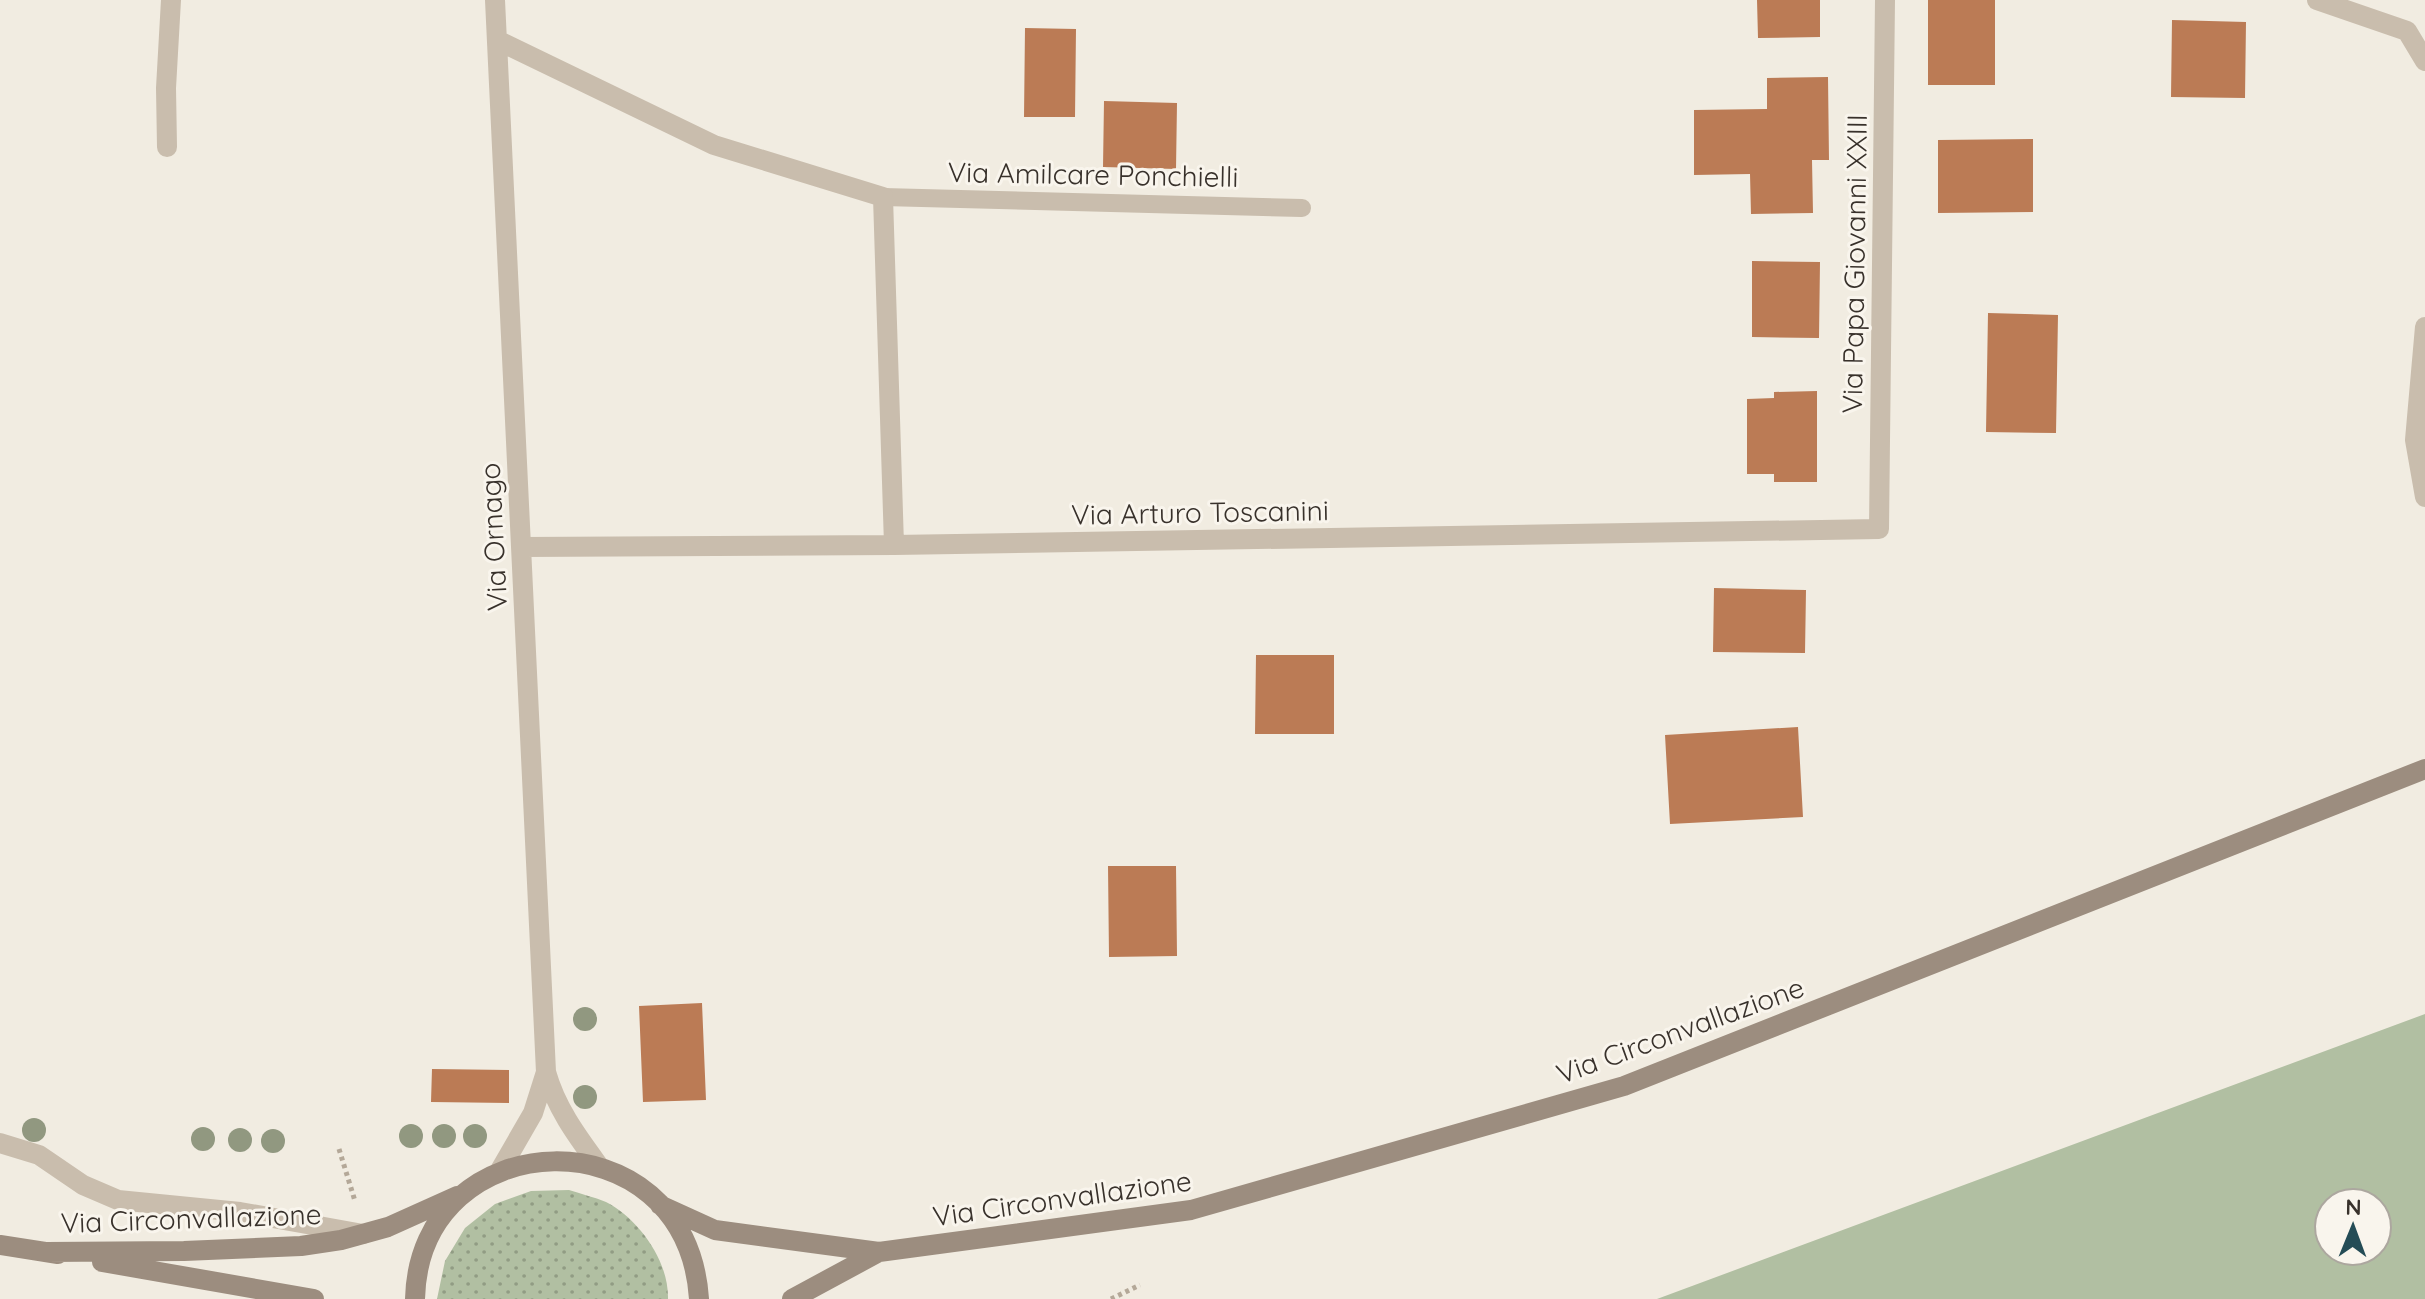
<svg xmlns="http://www.w3.org/2000/svg" width="2425" height="1299" font-family="Quicksand,sans-serif">
	<defs>
		<pattern id="grass-dots" width="8" height="8" patternUnits="userSpaceOnUse" patternTransform="scale(2)"><rect width="8" height="8" fill="#b1bfa2"/><path d="M2 2h.1M6 6h.1" fill="none" stroke="#919c84" stroke-width="1.8" stroke-linecap="round"/></pattern>
	</defs>
	<rect width="100%" height="100%" fill="#f1ece1"/>
	<path fill="url(#grass-dots)" d="M569,1190C581,1194 594,1197 606,1202C639,1219 669,1261 668,1299H437L445,1261L465,1228L495,1204L531,1191Z"/>
	<path fill="#b1bfa2" fill-rule="evenodd" d="M2425,1014V1299H1657ZM2329,1203H2377V1251H2329Z"/>
	<path fill="#bb7b55" d="M1757,0H1820V37L1758,38Z
		M1928,0H1995V85H1928Z
		M2172,20L2246,22L2245,98L2171,97Z
		M1025,28L1076,29L1075,117H1024Z
		M1828,77L1829,160H1812L1813,213L1751,214L1750,174L1694,175V110L1767,109V78Z
		M1104,101L1177,103L1176,169L1103,167Z
		M2033,139V212L1938,213V140Z
		M1752,261L1820,262L1819,338L1752,337Z
		M1988,313L2058,315L2056,433L1986,432Z
		M1817,391V482H1774V474H1747V399L1774,398V392Z
		M1714,588L1806,590L1805,653L1713,652Z
		M1256,655H1334V734H1255Z
		M1798,727L1803,817L1670,824L1665,735Z
		M1108,866H1176L1177,956L1109,957Z
		M702,1003L706,1100L643,1102L639,1006Z
		M432,1069L509,1070V1103L431,1102Z"/>
	<g fill="none" stroke-linecap="round" stroke-linejoin="round">
		<path stroke="#b4a898" stroke-width="5" stroke-dasharray="4 4" stroke-linecap="butt" d="M339,1149L355,1201
			M1111,1299L1140,1285"/>
		<path stroke="#c9bdad" stroke-width="18" d="M883,197L1302,208"/>
		<path stroke="#c9bdad" stroke-width="20" d="M495,0L546,1072C556,1108 577,1136 599,1166
			M2317,0L2407,31L2425,61
			M497,40L714,145L883,197L894,545
			M167,147L166,88L171,0
			M2425,327L2415,440L2425,497
			M522,547L894,545L1879,529L1885,0
			M0,1143L39,1155L83,1185L118,1200L240,1212L363,1234
			M499,1172L533,1113L546,1072"/>
		<path stroke="#9c8d7f" stroke-width="20" d="M660,1205L715,1230L879,1252L1191,1210L1624,1086L2425,769
			M0,1245L58,1254
			M47,1252L184,1251L301,1246L341,1240L388,1227L457,1196
			M102,1262L314,1299
			M415,1299C419,1120 687,1111 699,1299
			M792,1299L879,1252"/>
	</g>
	<g fill="#919880">
		<circle cx="585" cy="1019" r="12"/>
		<circle cx="585" cy="1097" r="12"/>
		<circle cx="34" cy="1130" r="12"/>
		<circle cx="411" cy="1136" r="12"/>
		<circle cx="444" cy="1136" r="12"/>
		<circle cx="475" cy="1136" r="12"/>
		<circle cx="203" cy="1139" r="12"/>
		<circle cx="240" cy="1140" r="12"/>
		<circle cx="273" cy="1141" r="12"/>
	</g>
	<g text-anchor="middle" dominant-baseline="central" stroke-width="6" stroke-linejoin="round" paint-order="stroke">
		<g font-size="28" fill="#38312b" stroke="#f9f5ed">
			<text transform="translate(1093 174) rotate(1)">Via Amilcare Ponchielli</text>
			<text transform="translate(1854 264) rotate(-89)">Via Papa Giovanni XXIII</text>
			<text transform="translate(1200 512) rotate(-1)">Via Arturo Toscanini</text>
			<text transform="translate(493 537) rotate(-93)">Via Ornago</text>
			<text transform="translate(1680 1030) rotate(-20)">Via Circonvallazione</text>
			<text transform="translate(1062 1198) rotate(-8)">Via Circonvallazione</text>
			<text transform="translate(191 1218) rotate(-2)">Via Circonvallazione</text>
		</g>
	</g>
	<g transform="translate(2353 1227) rotate(1)"><circle r="38" fill="#f9f5ed" stroke="#aca79f" stroke-width="2"/>
	<path d="M0-6L14 30L0 20L-14 30Z" fill="#244c56"/>
	<text y="-12" font-size="22" font-weight="bold" text-anchor="middle" fill="#38312b">N</text>
	</g>
</svg>
